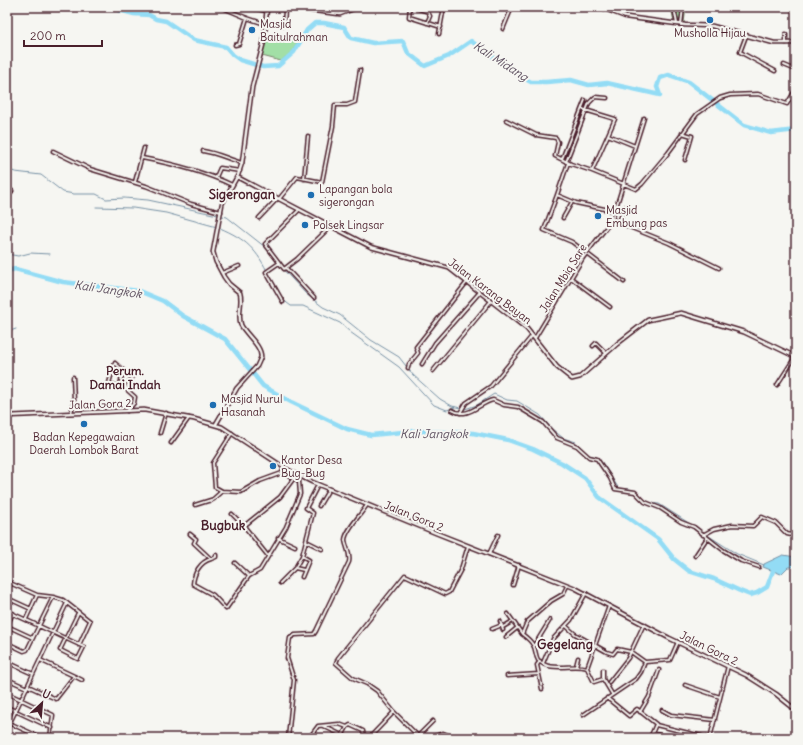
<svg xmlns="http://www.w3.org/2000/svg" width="803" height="745" font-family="Delius,sans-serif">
	<rect width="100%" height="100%" fill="#f6f6f2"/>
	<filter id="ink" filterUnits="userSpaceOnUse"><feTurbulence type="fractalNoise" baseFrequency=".025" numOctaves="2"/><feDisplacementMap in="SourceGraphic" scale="8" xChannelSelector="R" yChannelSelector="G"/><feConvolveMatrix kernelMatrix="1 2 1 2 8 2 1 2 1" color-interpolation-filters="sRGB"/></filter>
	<g filter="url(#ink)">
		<path fill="#a2dfa6" stroke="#767f68" d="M671,7H686L684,23L674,22Z
			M267,34L300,39L292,52L281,61L262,56Z"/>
		<path fill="#93dcf5" stroke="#7690a4" d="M783,555L796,557V567H788L781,574L763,567L764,564Z"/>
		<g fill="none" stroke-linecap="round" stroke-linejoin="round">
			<path stroke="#7690a4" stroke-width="1" d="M7,169L15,172L41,175L63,192L74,194H96L106,199L124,198L148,200L227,217L265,247L271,254
				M96,207L133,208L166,213L217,227
				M220,228C246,239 257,250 269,275
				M7,254L18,256L30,253L50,254
				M274,258L279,265L306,294L323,307L340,315L371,340L399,357L413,375L440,399L452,406L465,409L477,405L494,394L507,400L517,401L540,415L552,429L563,438L576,442L589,455L597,457L604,465L619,489C639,488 633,492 646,501C650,503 655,504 659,504L737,554L764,565
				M282,299L291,306H303L340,323L350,332L399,367L434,405L447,410L455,407
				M7,332L16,329"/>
			<path stroke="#93dcf5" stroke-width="4.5" d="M108,7L134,14L149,15L156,19L166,21L194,40L226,47L233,55L240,60L263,67L278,66L294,52L307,30L315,23H324L344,27L351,38L373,43L403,41L408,53L425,66L449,56L471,41L520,76L531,82H546L571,80L589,85L607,83L660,95L657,87L660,78L669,75L689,82L744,125L771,133L796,130
				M7,271L15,269L63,282L139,291L163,301L183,316L225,339L263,386L291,402L347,429L371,435L414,431L473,433L508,440L533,449L562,463L585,478L599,497L658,539L674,559L689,571L714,579L740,591L750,595L757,593L767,587L773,571"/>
			<defs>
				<path id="minor" d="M221,7L247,18L265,24
					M246,7L267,11
					M410,7L409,17L441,27
					M413,7L428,12L430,16L427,23
					M674,7L677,24
					M284,25L285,10
					M681,25L683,7
					M503,29L512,7
					M439,34L444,7
					M786,34V43
					M746,36L740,52L775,71
					M235,45L239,44L247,18
					M784,65L796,70
					M582,109L615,119L592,171L636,189L642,184L668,153L697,114L720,98L730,95L758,94L787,104L796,89
					M506,120L536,135L556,138L558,142L555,156L571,164L592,171
					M682,133L692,136L685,160
					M608,135L635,146
					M53,151L90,169L146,186L191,204L221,212
					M203,151C217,153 228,159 242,163
					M142,158C174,164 203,171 232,185
					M562,159L585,100
					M566,162L589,103L595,97L607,98
					M568,163L557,195L576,203L614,211
					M216,177L220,168L240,171
					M304,179L308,136
					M135,182L144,148
					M7,187L12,191L7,199
					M557,195L544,230L572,242L624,282
					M279,199L297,177L322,182L333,126L335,105H347L355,102L360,70
					M298,211L265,244L284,269L297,259L331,226
					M259,218L277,199
					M563,218L572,202
					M612,220L669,243L719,268
					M619,222L625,207
					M279,263L266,272L283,302
					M286,268L314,298
					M222,273L239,266
					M571,278L610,307
					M535,338L583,258L612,220L644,118
					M593,346L596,343L606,353
					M422,364L435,343L480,292
					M408,368L409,364L418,353L416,347L467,282
					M433,371L491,301
					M777,385L795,357
					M120,386L123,370
					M126,389L132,378L115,363L109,383L126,389L135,397L134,403L127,411
					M452,410C468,420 479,403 493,400L504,405L518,407L543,422L557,438L577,446L589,457L597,459L610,478L615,489L635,492L645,502L660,508L681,522L694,527L723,550L741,561L759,567
					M71,413L74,401L73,377
					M460,413L466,403L491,386L532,336
					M160,433L166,413
					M232,433L213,463L215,487L222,491L241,492L260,481L282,473L284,467
					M171,443L189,418
					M282,472L294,478L296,474
					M211,501L222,491
					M195,505L214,499
					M319,506L329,489
					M232,514L244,526L268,556
					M190,534L196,539L194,543L211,559C200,562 194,573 193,584L213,595L226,609L249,576L260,570L286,527L300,494L299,481L294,478L280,497L244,526
					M703,535L714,529L732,525L753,526L762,517L776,523L787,534L796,536
					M278,538L295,546
					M306,541L322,549
					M489,554L498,535
					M302,556L309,560L302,577
					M695,556L707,538
					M211,559L216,557V555
					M235,563L249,576
					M295,568L304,570
					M7,578L10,583L7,590
					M10,583L37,595
					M280,583L295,568L302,556L313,513L306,508L318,485
					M513,585L519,565
					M567,586L563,594L551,601L527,622L522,634C526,637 531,641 533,645C536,649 535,655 538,660C550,673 573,663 587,668
					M53,597L63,600L90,621L79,645
					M7,598L31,609
					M609,606L587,668L594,682L603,679L612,694
					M7,611C33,623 58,635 84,647L78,659L60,650L78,613
					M508,614L513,621
					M500,621L503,630
					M7,626L33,638
					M7,626L13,613
					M566,626L575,634L607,652L613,654L617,649L631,652L645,662L670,660L678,642
					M503,627L513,621L522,634
					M492,629L502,625
					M506,637L517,628
					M7,643L24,651L27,650L53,597L37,595L26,619
					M534,646L550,620
					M540,661L537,665L542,689
					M7,662L33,674
					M543,663L553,639L571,620L586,593
					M576,666L578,658
					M603,670V679
					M74,676L82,680
					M507,676L539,674
					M7,679L27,688
					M609,682L628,658L644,624
					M685,685L720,697
					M28,686L56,699L74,676L40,660
					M7,693L53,715L50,738
					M607,698L629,716L637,709L656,724L650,738
					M7,707L52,728
					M662,710L671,715L715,720
					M640,712L649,697L659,670
					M583,715L636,679L641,672L645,662
					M433,721L418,736L394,712L377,691L367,684L353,678L336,663L338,658L405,575L445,594L449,592L461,569L468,546
					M7,722L42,738
					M656,725L709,738
					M323,726L348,738
					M347,727L350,725L363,731L364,738
					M7,729L67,603
					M652,733L669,738
					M312,734L319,738
					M7,736L12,738
					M288,738L294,680L287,658L290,638L295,635L314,634L316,631L349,562C351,554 346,548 345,540C345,531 362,513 367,505
					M309,738L318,726L339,724L347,727L341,738
					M369,738L394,712
					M430,738L443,733L455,738
					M710,738L728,666"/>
				<path id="tertiary" d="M600,7L626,17L685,25L712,26L774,43H796
					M267,9H299L340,14L358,7
					M237,177L371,247L449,268L527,329L557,367L572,379L580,377L617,344L648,320L681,313L744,332L796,357
					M7,416L144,410L194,419L222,427L288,470L312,482L436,533L575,588L669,638L746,675L776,694L796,710
					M216,424L237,388L257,366L261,357C261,345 246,335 241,325C237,314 243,303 240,293L229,284L224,277L216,262L213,252L222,204L238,175L242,163L252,87L264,41L267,7"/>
			</defs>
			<use href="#minor" stroke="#4a1f2b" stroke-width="5"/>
			<use href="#tertiary" stroke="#4a1f2b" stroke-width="5.5"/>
			<use href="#minor" stroke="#f6f6f2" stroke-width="2"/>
			<use href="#tertiary" stroke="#f6f6f2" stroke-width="2.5"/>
		</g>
	</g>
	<g fill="#1f6fb2" stroke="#f6f6f2" stroke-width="1.5">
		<circle cx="710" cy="20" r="4"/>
		<circle cx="252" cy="30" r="4"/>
		<circle cx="311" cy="195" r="4"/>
		<circle cx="598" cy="216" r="4"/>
		<circle cx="305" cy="225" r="4"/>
		<circle cx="213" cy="405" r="4"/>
		<circle cx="84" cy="424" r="4"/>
		<circle cx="273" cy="466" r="4"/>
	</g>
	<g text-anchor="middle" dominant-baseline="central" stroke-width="4" stroke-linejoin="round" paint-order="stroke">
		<g font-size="11" fill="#4a1f2b" stroke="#f6f6f2" text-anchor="start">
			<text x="260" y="24">Masjid<tspan x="260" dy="13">Baitulrahman</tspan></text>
			<text x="710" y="33" text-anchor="middle">Musholla Hijau</text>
			<text x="319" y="189">Lapangan bola<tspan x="319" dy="13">sigerongan</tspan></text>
			<text x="606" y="210">Masjid<tspan x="606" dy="13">Embung pas</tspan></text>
			<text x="313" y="225">Polsek Lingsar</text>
			<text x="221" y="399">Masjid Nurul<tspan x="221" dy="13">Hasanah</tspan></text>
			<text x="84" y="437" text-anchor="middle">Badan Kepegawaian<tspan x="84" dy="13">Daerah Lombok Barat</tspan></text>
			<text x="281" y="460">Kantor Desa<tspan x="281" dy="13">Bug-Bug</tspan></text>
		</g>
		<g font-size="11" fill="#4a1f2b" stroke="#f6f6f2">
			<text transform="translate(563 278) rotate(-58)">Jalan Mbiq Sare</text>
			<text transform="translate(490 291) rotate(37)">Jalan Karang Bayan</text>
			<text transform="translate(100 404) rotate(-2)">Jalan Gora 2</text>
			<text transform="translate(414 516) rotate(22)">Jalan Gora 2</text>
			<text transform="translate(709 648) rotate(26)">Jalan Gora 2</text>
		</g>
		<g font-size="12" font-style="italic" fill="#5c4e5e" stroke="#f6f6f2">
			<text transform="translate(501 61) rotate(33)">Kali Midang</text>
			<text transform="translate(108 289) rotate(8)">Kali Jangkok</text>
			<text x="434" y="433">Kali Jangkok</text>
		</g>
		<g font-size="12" font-weight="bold" fill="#4a1f2b" stroke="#f6f6f2">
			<text x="125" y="370">Perum.<tspan x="125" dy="14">Damai Indah</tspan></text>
		</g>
		<g font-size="13" font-weight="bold" fill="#4a1f2b" stroke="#f6f6f2">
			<text x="242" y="194">Sigerongan</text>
			<text x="223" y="525">Bugbuk</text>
			<text x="565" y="644">Gegelang</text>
		</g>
	</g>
	<rect width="803" height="745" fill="none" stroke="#f6f6f2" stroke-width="24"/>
	<rect x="12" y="12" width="779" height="721" fill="none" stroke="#4a1f2b" stroke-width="1.5" filter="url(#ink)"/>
	<g transform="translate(42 703) rotate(26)" stroke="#f6f6f2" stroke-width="3" paint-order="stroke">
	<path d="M0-3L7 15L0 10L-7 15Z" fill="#4a1f2b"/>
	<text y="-6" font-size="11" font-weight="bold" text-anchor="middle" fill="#4a1f2b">U</text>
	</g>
	<path d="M24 40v6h78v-6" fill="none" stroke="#4a1f2b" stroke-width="2"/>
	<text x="30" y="40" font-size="12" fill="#4a1f2b" stroke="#f6f6f2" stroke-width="3" paint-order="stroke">200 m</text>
</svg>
